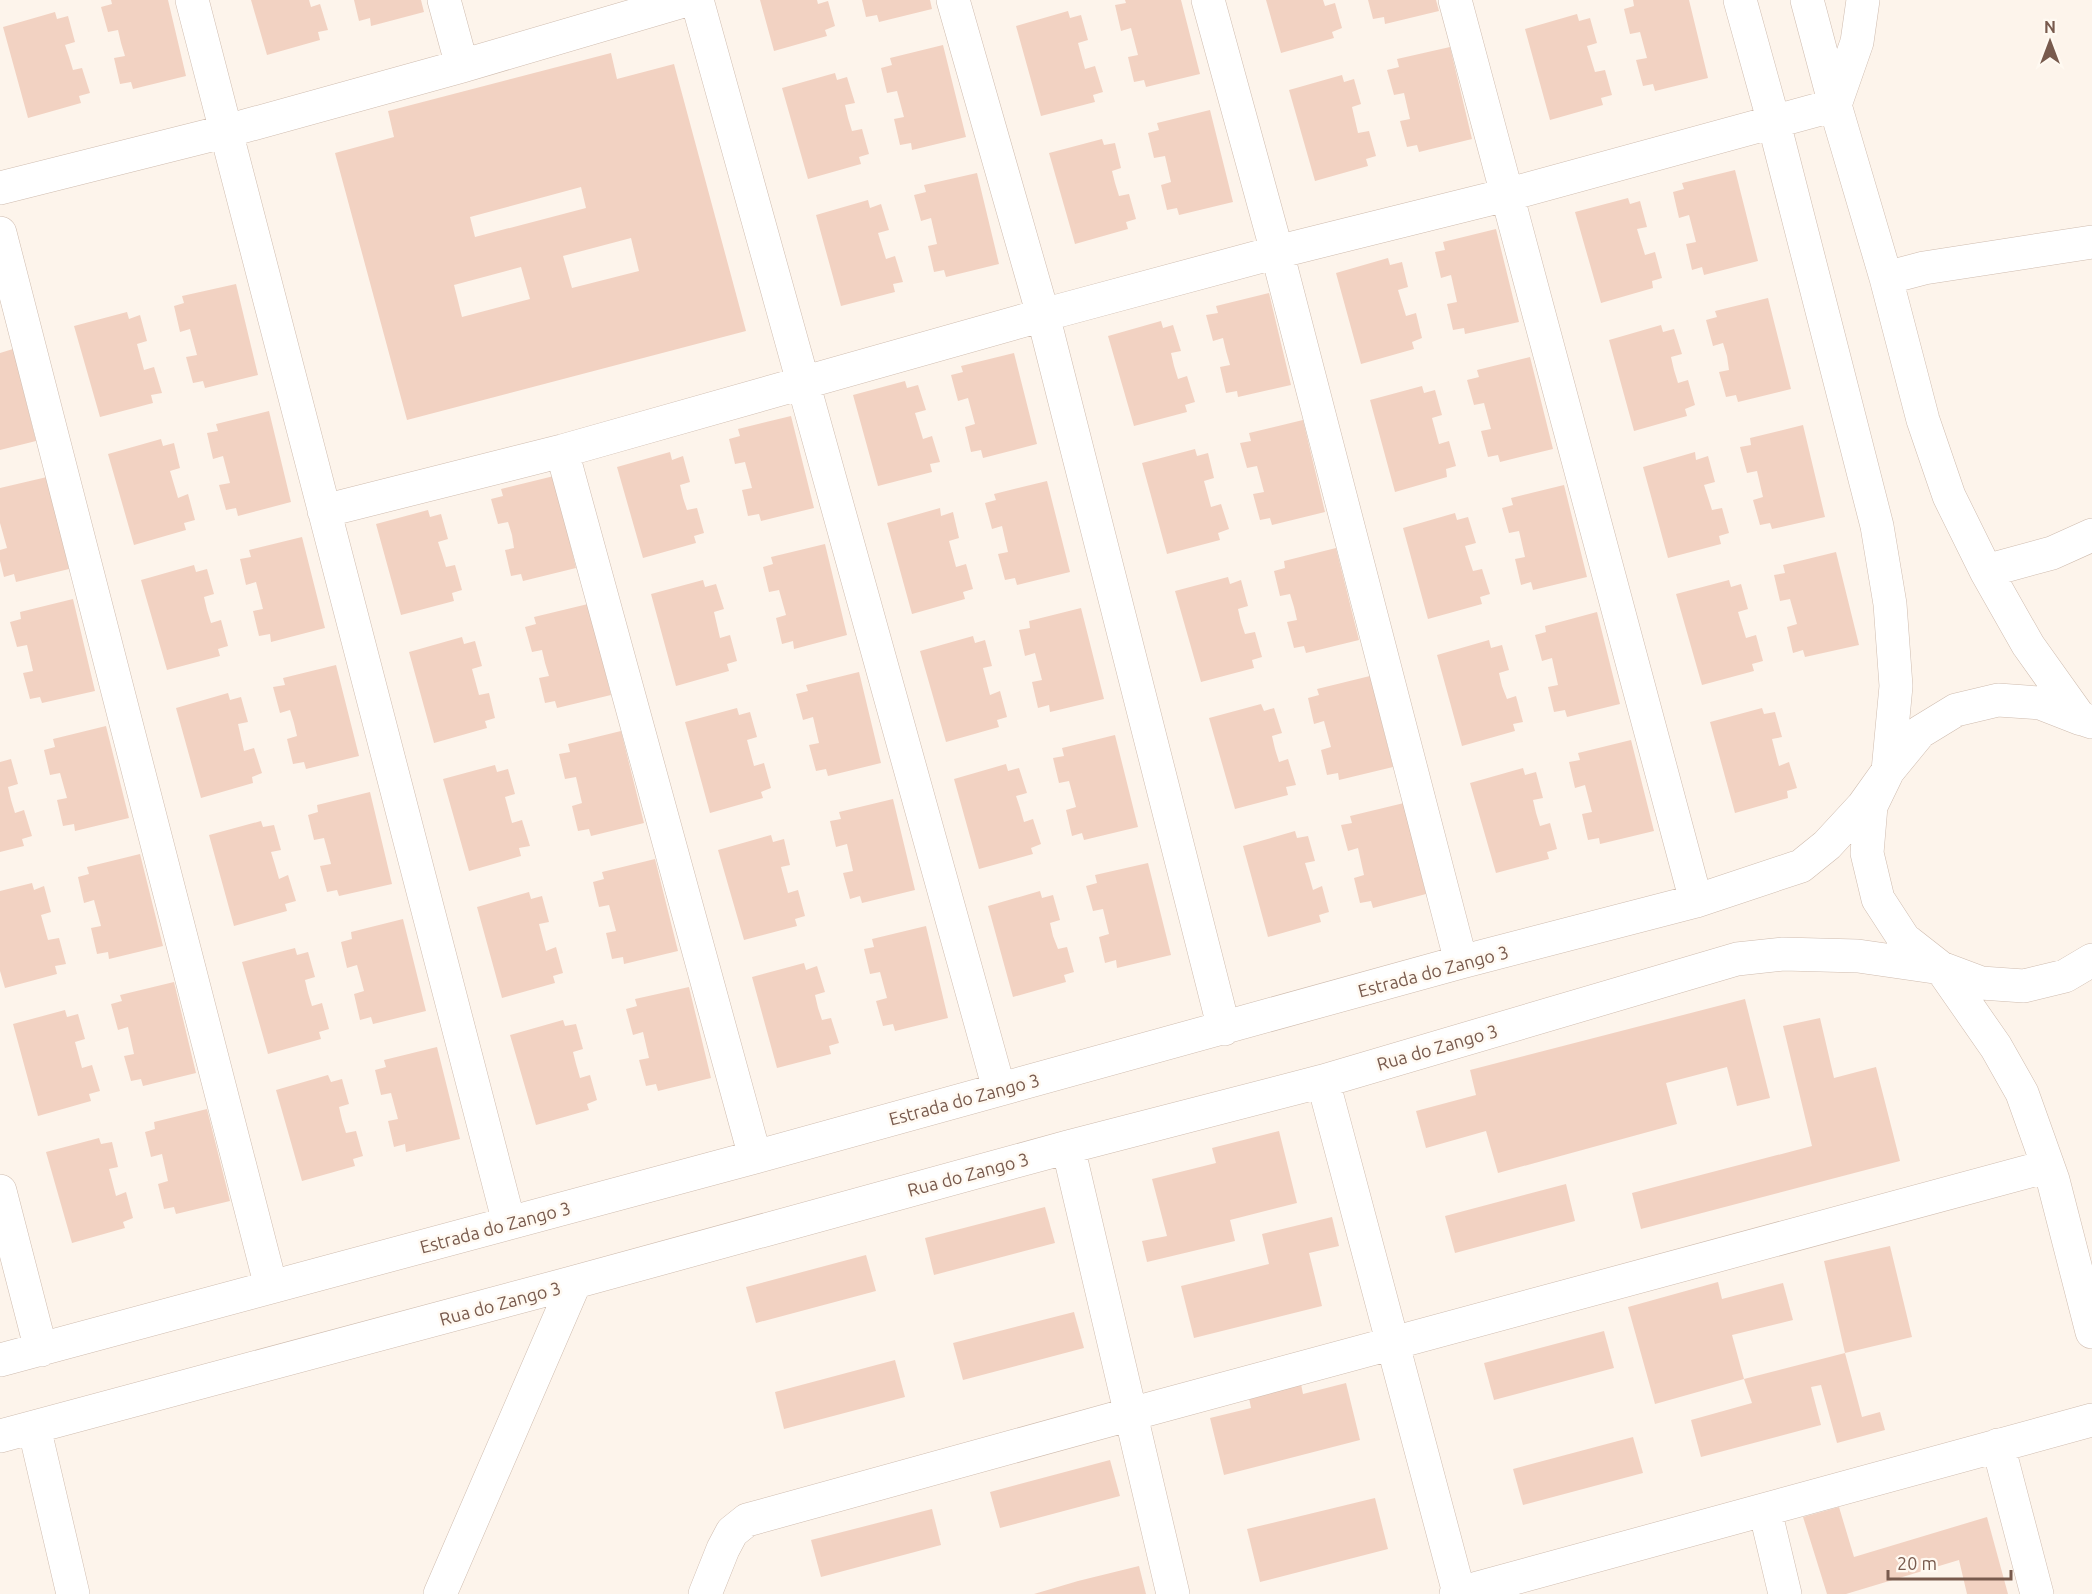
<svg xmlns="http://www.w3.org/2000/svg" width="2092" height="1594" font-family="Ubuntu,sans-serif">
	<rect width="100%" height="100%" fill="#fdf4eb"/>
	<path fill="#f2d2c2" fill-rule="evenodd" d="M111,0H168L186,76L133,89L131,82L120,84L114,58L125,56L121,43L118,30L108,32L101,7L112,4Z
		M251,0H309L311,7L320,4L328,30L318,32L320,40L267,55Z
		M354,0H421L424,12L371,26L370,18L359,21Z
		M760,0H817L818,4L828,1L835,26L825,30L827,36L774,51Z
		M862,0H930L932,9L879,22L877,15L866,17Z
		M1125,0H1181L1200,74L1146,87L1144,80L1134,82L1128,57L1138,55L1131,28L1121,31L1115,5L1126,3Z
		M1266,0H1323L1325,6L1335,3L1342,28L1332,32L1334,38L1281,53Z
		M1368,0H1436L1439,11L1385,24L1384,17L1373,19Z
		M1633,0H1689L1708,78L1655,91L1653,84L1643,86L1636,60L1647,58L1640,32L1630,34L1624,9L1634,6Z
		M1068,11L1070,18L1081,15L1088,40L1078,43L1085,69L1095,66L1103,92L1093,95L1095,102L1041,116L1016,26Z
		M55,12L57,19L68,16L75,42L65,45L69,57L73,70L82,68L90,93L79,96L81,103L28,118L3,27Z
		M1577,14L1579,21L1590,18L1597,43L1587,46L1595,72L1605,70L1612,95L1601,98L1603,105L1550,120L1525,29Z
		M943,45L966,137L912,150L911,143L900,145L894,119L904,117L897,91L887,93L881,68L892,65L890,58Z
		M1450,47L1472,139L1419,152L1417,145L1407,147L1400,121L1410,119L1404,93L1394,95L1387,70L1399,67L1397,59Z
		M611,53L617,79L674,64L746,331L407,420L335,153L394,137L388,111ZM581,187L586,208L475,237L470,217ZM631,238L639,271L572,288L563,256ZM521,267L530,299L462,317L454,285Z
		M835,73L837,80L847,77L855,103L845,105L848,118L852,131L862,129L869,154L859,157L861,164L808,179L782,88Z
		M1342,75L1344,82L1354,79L1361,104L1352,107L1358,133L1369,131L1376,156L1366,159L1368,166L1315,181L1289,90Z
		M1210,110L1233,202L1179,215L1177,208L1167,210L1161,185L1171,182L1165,156L1154,158L1148,133L1159,130L1157,123Z
		M1102,139L1104,145L1115,143L1121,168L1112,171L1115,183L1119,196L1129,194L1136,219L1126,222L1128,229L1075,244L1049,153Z
		M1735,170L1758,261L1704,275L1702,267L1692,270L1686,244L1696,242L1689,215L1679,218L1673,192L1684,189L1682,183Z
		M977,173L999,264L946,277L944,270L934,272L928,246L937,244L931,218L921,221L914,195L926,192L924,185Z
		M1628,198L1630,204L1640,201L1647,227L1637,229L1645,255L1655,252L1662,278L1652,281L1653,288L1601,303L1575,212Z
		M868,200L870,208L881,204L889,230L878,233L886,259L895,256L903,282L893,284L895,292L841,306L816,215Z
		M1496,229L1519,322L1465,334L1464,328L1453,330L1447,304L1457,302L1451,275L1441,278L1435,252L1445,250L1443,242Z
		M1388,258L1390,265L1402,262L1408,287L1398,290L1406,316L1416,313L1422,338L1412,342L1414,349L1361,364L1336,273Z
		M236,284L258,375L205,388L203,381L193,383L186,357L197,355L190,329L180,332L174,306L184,303L182,296Z
		M1269,293L1291,385L1238,397L1237,391L1226,393L1220,367L1230,365L1226,351L1223,338L1213,341L1206,315L1218,313L1216,306Z
		M1768,298L1791,389L1738,402L1736,395L1726,397L1719,372L1729,370L1727,356L1723,343L1713,346L1706,320L1717,317L1715,311Z
		M127,312L129,319L140,315L147,341L137,344L144,370L154,367L162,393L151,395L153,403L100,417L74,326Z
		M1161,321L1163,328L1173,325L1181,351L1171,353L1174,366L1178,379L1187,376L1195,402L1185,405L1187,412L1134,426L1108,336Z
		M1661,325L1663,332L1674,329L1682,354L1671,357L1674,370L1678,383L1688,380L1695,405L1685,409L1687,416L1634,431L1609,340Z
		M13,349L36,441L0,450V353Z
		M1014,353L1037,444L983,458L981,450L971,452L965,427L975,424L968,398L958,401L951,375L963,372L961,366Z
		M1530,357L1553,449L1500,462L1498,455L1488,457L1481,431L1491,429L1484,403L1474,405L1467,380L1479,377L1477,370Z
		M905,381L907,388L918,385L926,410L915,413L923,439L932,436L940,462L930,464L932,472L878,486L853,395Z
		M1422,386L1424,393L1435,390L1442,415L1432,418L1439,444L1449,441L1456,466L1446,469L1447,477L1395,492L1370,400Z
		M269,411L291,502L238,516L236,508L226,510L219,485L230,483L223,456L213,459L207,433L218,431L216,424Z
		M791,416L814,508L761,521L759,514L748,516L742,490L752,488L745,462L735,464L729,439L740,436L738,429Z
		M1303,420L1325,512L1272,525L1270,518L1260,520L1253,494L1264,492L1257,466L1247,468L1240,443L1251,441L1249,433Z
		M1803,425L1825,517L1772,529L1770,523L1760,525L1753,500L1763,497L1757,471L1747,473L1740,447L1751,445L1750,438Z
		M161,439L163,446L174,443L180,468L170,471L178,498L188,494L195,520L184,523L186,530L134,545L108,454Z
		M1195,449L1197,456L1208,453L1214,478L1204,481L1211,507L1221,504L1229,529L1218,533L1220,540L1167,554L1142,463Z
		M670,452L672,460L683,456L690,482L680,485L683,498L687,510L697,508L704,533L694,536L696,543L643,558L617,467Z
		M1695,452L1696,460L1708,456L1715,482L1704,485L1712,510L1722,508L1729,533L1719,536L1721,544L1668,558L1643,467Z
		M554,476L576,568L523,581L521,574L511,576L505,550L514,548L512,535L508,522L498,524L491,499L503,496L501,489Z
		M47,477L69,569L16,582L14,574L4,577L0,561V550L7,548L0,523V488Z
		M1047,481L1070,572L1017,585L1015,578L1005,580L998,554L1008,552L1002,526L992,529L985,503L996,500L994,494Z
		M1564,485L1587,577L1533,590L1531,582L1521,585L1515,559L1525,557L1519,531L1509,533L1502,508L1513,505L1511,498Z
		M940,508L941,516L953,512L959,538L949,541L956,567L966,564L973,589L963,592L965,599L912,614L887,523Z
		M428,510L430,517L441,514L448,539L438,542L442,554L446,567L455,565L462,590L452,593L454,601L401,615L376,524Z
		M1455,513L1457,520L1468,517L1476,543L1465,546L1469,559L1473,571L1482,569L1490,594L1480,597L1482,604L1428,619L1403,528Z
		M302,537L325,628L271,642L270,634L259,636L253,611L263,609L256,582L246,585L240,559L251,557L249,550Z
		M825,544L847,635L794,649L793,641L782,644L776,618L786,615L779,590L769,592L763,567L773,564L771,557Z
		M1336,548L1359,640L1306,653L1304,646L1294,648L1287,622L1297,620L1294,607L1290,594L1280,596L1274,571L1285,568L1284,561Z
		M1836,552L1859,645L1805,657L1803,650L1793,653L1787,627L1797,624L1790,599L1780,601L1774,575L1785,573L1783,565Z
		M194,565L196,572L207,569L214,594L204,597L207,610L211,623L221,620L228,646L218,649L220,656L167,670L141,580Z
		M1228,577L1230,584L1241,580L1248,606L1238,609L1241,622L1245,634L1255,632L1262,657L1252,660L1254,668L1201,682L1175,591Z
		M703,580L705,587L716,584L724,609L714,612L720,638L730,635L737,661L727,664L729,671L676,686L651,594Z
		M1729,580L1731,587L1741,584L1748,609L1738,612L1746,638L1756,635L1763,661L1752,664L1754,671L1702,685L1676,594Z
		M73,599L95,691L42,703L40,697L30,699L23,673L33,671L27,645L17,647L10,622L21,619L20,612Z
		M588,604L611,695L557,708L555,701L545,703L539,678L549,676L545,663L542,650L532,652L525,627L536,624L534,617Z
		M1081,608L1104,699L1050,712L1049,705L1038,708L1032,682L1042,680L1035,653L1025,656L1019,630L1030,628L1029,621Z
		M1597,612L1620,704L1567,717L1565,710L1554,712L1548,687L1558,685L1552,658L1542,661L1535,635L1546,632L1545,626Z
		M973,636L975,643L985,640L992,666L983,668L990,695L1000,691L1007,717L997,720L999,727L946,742L920,651Z
		M462,637L464,644L475,641L482,666L472,669L479,695L489,693L495,718L485,721L487,728L434,743L409,652Z
		M1489,640L1491,648L1502,645L1509,670L1499,673L1502,686L1507,699L1516,696L1523,722L1513,724L1515,731L1462,746L1437,655Z
		M336,665L359,756L306,769L304,762L293,764L287,739L297,736L294,723L290,710L280,713L273,687L285,685L283,678Z
		M859,672L881,763L828,776L826,769L816,771L809,745L819,743L813,717L803,720L796,694L808,691L806,685Z
		M1370,676L1393,767L1339,780L1338,773L1327,775L1321,750L1331,747L1324,721L1314,724L1308,698L1319,695L1317,689Z
		M228,693L230,700L241,697L248,722L238,724L244,751L254,748L262,773L252,777L253,783L201,798L176,708Z
		M1261,704L1264,711L1274,708L1282,733L1272,736L1275,749L1279,762L1288,759L1296,785L1286,787L1288,795L1235,809L1209,718Z
		M737,708L739,715L750,712L757,737L747,740L754,766L764,763L771,788L761,792L763,798L710,813L685,722Z
		M1762,708L1764,714L1775,712L1782,737L1772,739L1779,766L1789,762L1797,788L1787,791L1788,798L1735,813L1710,722Z
		M106,726L129,818L75,831L74,824L63,826L57,800L67,798L60,773L50,775L44,750L55,747L53,739Z
		M621,731L644,823L591,836L589,829L578,831L572,806L582,803L576,777L565,779L559,754L570,752L568,744Z
		M1115,735L1138,827L1084,840L1082,833L1072,836L1066,810L1076,807L1069,781L1059,783L1053,758L1064,756L1062,748Z
		M1631,740L1654,831L1600,844L1599,838L1588,840L1582,814L1592,812L1585,785L1575,788L1569,762L1580,760L1578,753Z
		M11,759L18,784L8,787L11,800L15,813L24,810L32,836L22,839L24,846L0,852V762Z
		M1006,764L1008,771L1019,768L1027,793L1016,796L1020,808L1024,822L1033,819L1041,844L1031,848L1033,854L979,869L954,779Z
		M495,765L497,772L508,769L515,794L505,797L512,823L522,820L530,846L519,848L521,856L469,871L443,779Z
		M1523,768L1525,775L1536,772L1543,798L1533,800L1536,813L1540,826L1550,823L1557,849L1547,852L1549,859L1496,873L1470,783Z
		M370,792L392,884L339,896L337,890L327,892L320,866L331,864L324,838L314,840L308,815L318,812L317,805Z
		M893,799L915,890L862,903L860,896L850,899L843,873L853,871L847,844L836,847L830,821L841,819L839,812Z
		M1404,803L1426,894L1373,908L1371,901L1360,903L1354,878L1364,875L1358,848L1348,851L1341,825L1352,823L1350,816Z
		M261,821L263,827L274,825L281,850L271,852L275,865L279,879L288,875L296,901L285,904L287,911L234,926L209,835Z
		M1295,831L1297,838L1308,836L1315,861L1305,863L1309,876L1313,890L1322,886L1329,912L1319,915L1321,922L1268,937L1243,846Z
		M771,835L773,842L784,839L790,865L781,867L788,893L798,890L805,916L795,919L797,926L744,940L718,850Z
		M140,854L163,946L109,959L108,952L97,954L91,928L101,926L94,900L84,903L78,877L89,874L87,867Z
		M655,859L678,951L624,964L623,957L612,959L606,933L616,931L609,905L599,907L593,882L604,879L602,872Z
		M1148,863L1171,955L1117,968L1116,960L1105,963L1099,937L1109,934L1103,909L1093,911L1086,886L1097,883L1095,875Z
		M32,883L34,890L44,886L51,912L41,915L48,940L59,938L66,964L55,966L57,974L5,988L0,971V891Z
		M1040,891L1042,898L1053,895L1060,920L1050,923L1053,936L1058,949L1067,947L1074,972L1064,975L1066,982L1013,997L988,906Z
		M529,892L531,899L542,896L549,922L539,924L546,951L556,947L563,973L553,976L555,983L502,998L477,907Z
		M403,919L426,1011L373,1024L371,1017L360,1020L354,994L364,991L357,965L347,968L341,942L352,939L351,932Z
		M926,926L948,1018L895,1031L893,1024L883,1026L876,1001L887,998L880,972L870,974L864,949L874,947L872,939Z
		M295,948L297,955L308,952L315,977L305,980L308,993L312,1006L322,1003L329,1029L319,1032L321,1039L268,1054L242,962Z
		M804,963L806,970L817,966L825,992L815,995L818,1008L822,1020L831,1018L839,1043L829,1046L831,1054L777,1068L752,977Z
		M174,982L196,1073L143,1086L141,1079L131,1081L124,1056L134,1054L128,1027L118,1030L111,1004L122,1001L120,995Z
		M689,987L711,1078L658,1091L656,1084L646,1086L639,1060L649,1058L643,1032L633,1035L626,1009L637,1006L635,999Z
		M1745,999L1770,1098L1737,1106L1727,1067L1666,1083L1677,1124L1498,1173L1486,1131L1426,1148L1416,1111L1476,1095L1470,1070Z
		M65,1010L67,1017L78,1014L85,1039L75,1042L82,1068L92,1065L100,1091L89,1094L91,1101L38,1116L13,1024Z
		M1820,1018L1834,1078L1876,1067L1900,1161L1641,1229L1632,1193L1812,1146L1783,1026Z
		M563,1020L565,1026L576,1024L583,1049L573,1052L576,1064L580,1078L590,1075L597,1100L587,1104L589,1110L536,1125L510,1035Z
		M437,1047L460,1139L406,1152L405,1144L394,1147L388,1121L398,1119L391,1093L381,1095L375,1070L386,1067L384,1060Z
		M328,1075L331,1082L342,1079L349,1104L339,1107L342,1120L346,1133L356,1131L363,1156L353,1159L355,1166L302,1181L276,1090Z
		M207,1109L230,1201L176,1214L174,1207L164,1209L158,1184L168,1181L162,1154L151,1157L145,1132L155,1129L154,1122Z
		M1279,1131L1297,1203L1230,1220L1235,1241L1147,1262L1142,1241L1167,1236L1152,1179L1216,1163L1212,1148Z
		M99,1138L101,1144L112,1142L118,1167L109,1169L116,1196L126,1192L133,1218L123,1222L125,1228L72,1243L46,1152Z
		M1566,1184L1575,1221L1455,1253L1445,1216Z
		M1045,1207L1055,1243L934,1275L925,1238Z
		M1332,1217L1339,1246L1309,1253L1322,1306L1194,1338L1181,1286L1269,1264L1262,1234Z
		M1890,1246L1912,1337L1845,1353L1862,1417L1880,1412L1885,1430L1837,1443L1821,1385L1811,1387L1821,1425L1701,1457L1691,1420L1752,1403L1744,1379L1655,1404L1628,1307L1718,1282L1722,1299L1783,1283L1793,1320L1732,1335L1744,1379L1845,1353L1824,1261Z
		M866,1255L876,1291L756,1323L746,1287Z
		M1074,1312L1084,1348L963,1380L953,1343Z
		M1604,1331L1614,1368L1494,1400L1484,1363Z
		M895,1360L905,1397L784,1429L775,1392Z
		M1346,1383L1360,1440L1224,1475L1210,1418L1251,1408L1249,1398L1301,1384L1303,1394Z
		M1633,1437L1643,1473L1523,1505L1513,1469Z
		M1110,1460L1120,1496L1000,1528L990,1492Z
		M1375,1498L1388,1549L1260,1582L1247,1529Z
		M1839,1507L1854,1557L1987,1517L2008,1594H1967L1959,1560L1846,1594H1827L1803,1517Z
		M932,1509L941,1545L821,1577L811,1540Z
		M1139,1566L1146,1594H1034L1078,1581Z"/>
	<g fill="none" stroke-linecap="round" stroke-linejoin="round">
		<defs>
			<path id="minor" d="M192,0L509,1223
				M444,0L462,66
				M697,0L999,1089
				M953,0L1043,315L1224,1029
				M1208,0L1277,252L1461,962
				M1455,0L1696,901
				M1807,0L1835,105L1886,278L1923,420L1949,496L1986,571L2028,645L2080,718L2092,722
				M0,188L227,131L462,66L687,0
				M0,233L271,1287
				M1886,278L1924,268L2092,242
				M562,451L755,1157
				M324,511L562,451L1043,315L1277,252L1506,195L1835,105L1857,42L1863,0
				M1986,571L2052,553L2092,535
				M2081,719L2040,703L1998,700L1956,710L1920,732L1888,771L1871,806L1867,853L1878,899L1904,939L1941,968L1981,983L2024,986L2065,976L2092,960
				M1323,1081L1459,1593
				M1068,1147L1173,1594
				M0,1191L41,1350
				M0,1360L755,1157L1461,962L1696,901L1801,866L1827,845L1863,806L1888,771L1896,686L1890,604L1877,526L1774,123L1740,0
				M34,1427L73,1594
				M0,1436L575,1282L1068,1147L1323,1081L1737,959L1783,954L1858,956L1941,968L1996,1047L2022,1093L2053,1180L2092,1332
				M1998,1445L2037,1594
				M1765,1510L1785,1594
				M440,1594L575,1282
				M705,1594L723,1549L732,1532L747,1520L1131,1414L2048,1166
				M1456,1594L2092,1420"/>
		</defs>
		<use href="#minor" stroke="#cfbcaf" stroke-width="34"/>
		<use href="#minor" stroke="#fff" stroke-width="33"/>
	</g>
	<g text-anchor="middle" dominant-baseline="central" stroke-width="5" stroke-linejoin="round" paint-order="stroke">
		<g font-size="18" fill="#785a4d" stroke="#fff9f1">
			<text transform="translate(1433 971) rotate(-15)">Estrada do Zango 3</text>
			<text transform="translate(1437 1047) rotate(-16)">Rua do Zango 3</text>
			<text transform="translate(964 1099) rotate(-15)">Estrada do Zango 3</text>
			<text transform="translate(968 1174) rotate(-15)">Rua do Zango 3</text>
			<text transform="translate(495 1227) rotate(-15)">Estrada do Zango 3</text>
			<text transform="translate(500 1303) rotate(-15)">Rua do Zango 3</text>
		</g>
	</g>
	<g transform="translate(2050 42)" stroke="#fff9f1" stroke-width="4.5" paint-order="stroke">
	<path d="M0-4.5L10 22L0 15L-10 22Z" fill="#785a4d"/>
	<text y="-9" font-size="16" font-weight="bold" text-anchor="middle" fill="#785a4d">N</text>
	</g>
	<path d="M1888 1570v9h123v-9" fill="none" stroke="#785a4d" stroke-width="3"/>
	<text x="1897" y="1570" font-size="18" fill="#785a4d" stroke="#fff9f1" stroke-width="4.5" paint-order="stroke">20 m</text>
</svg>
